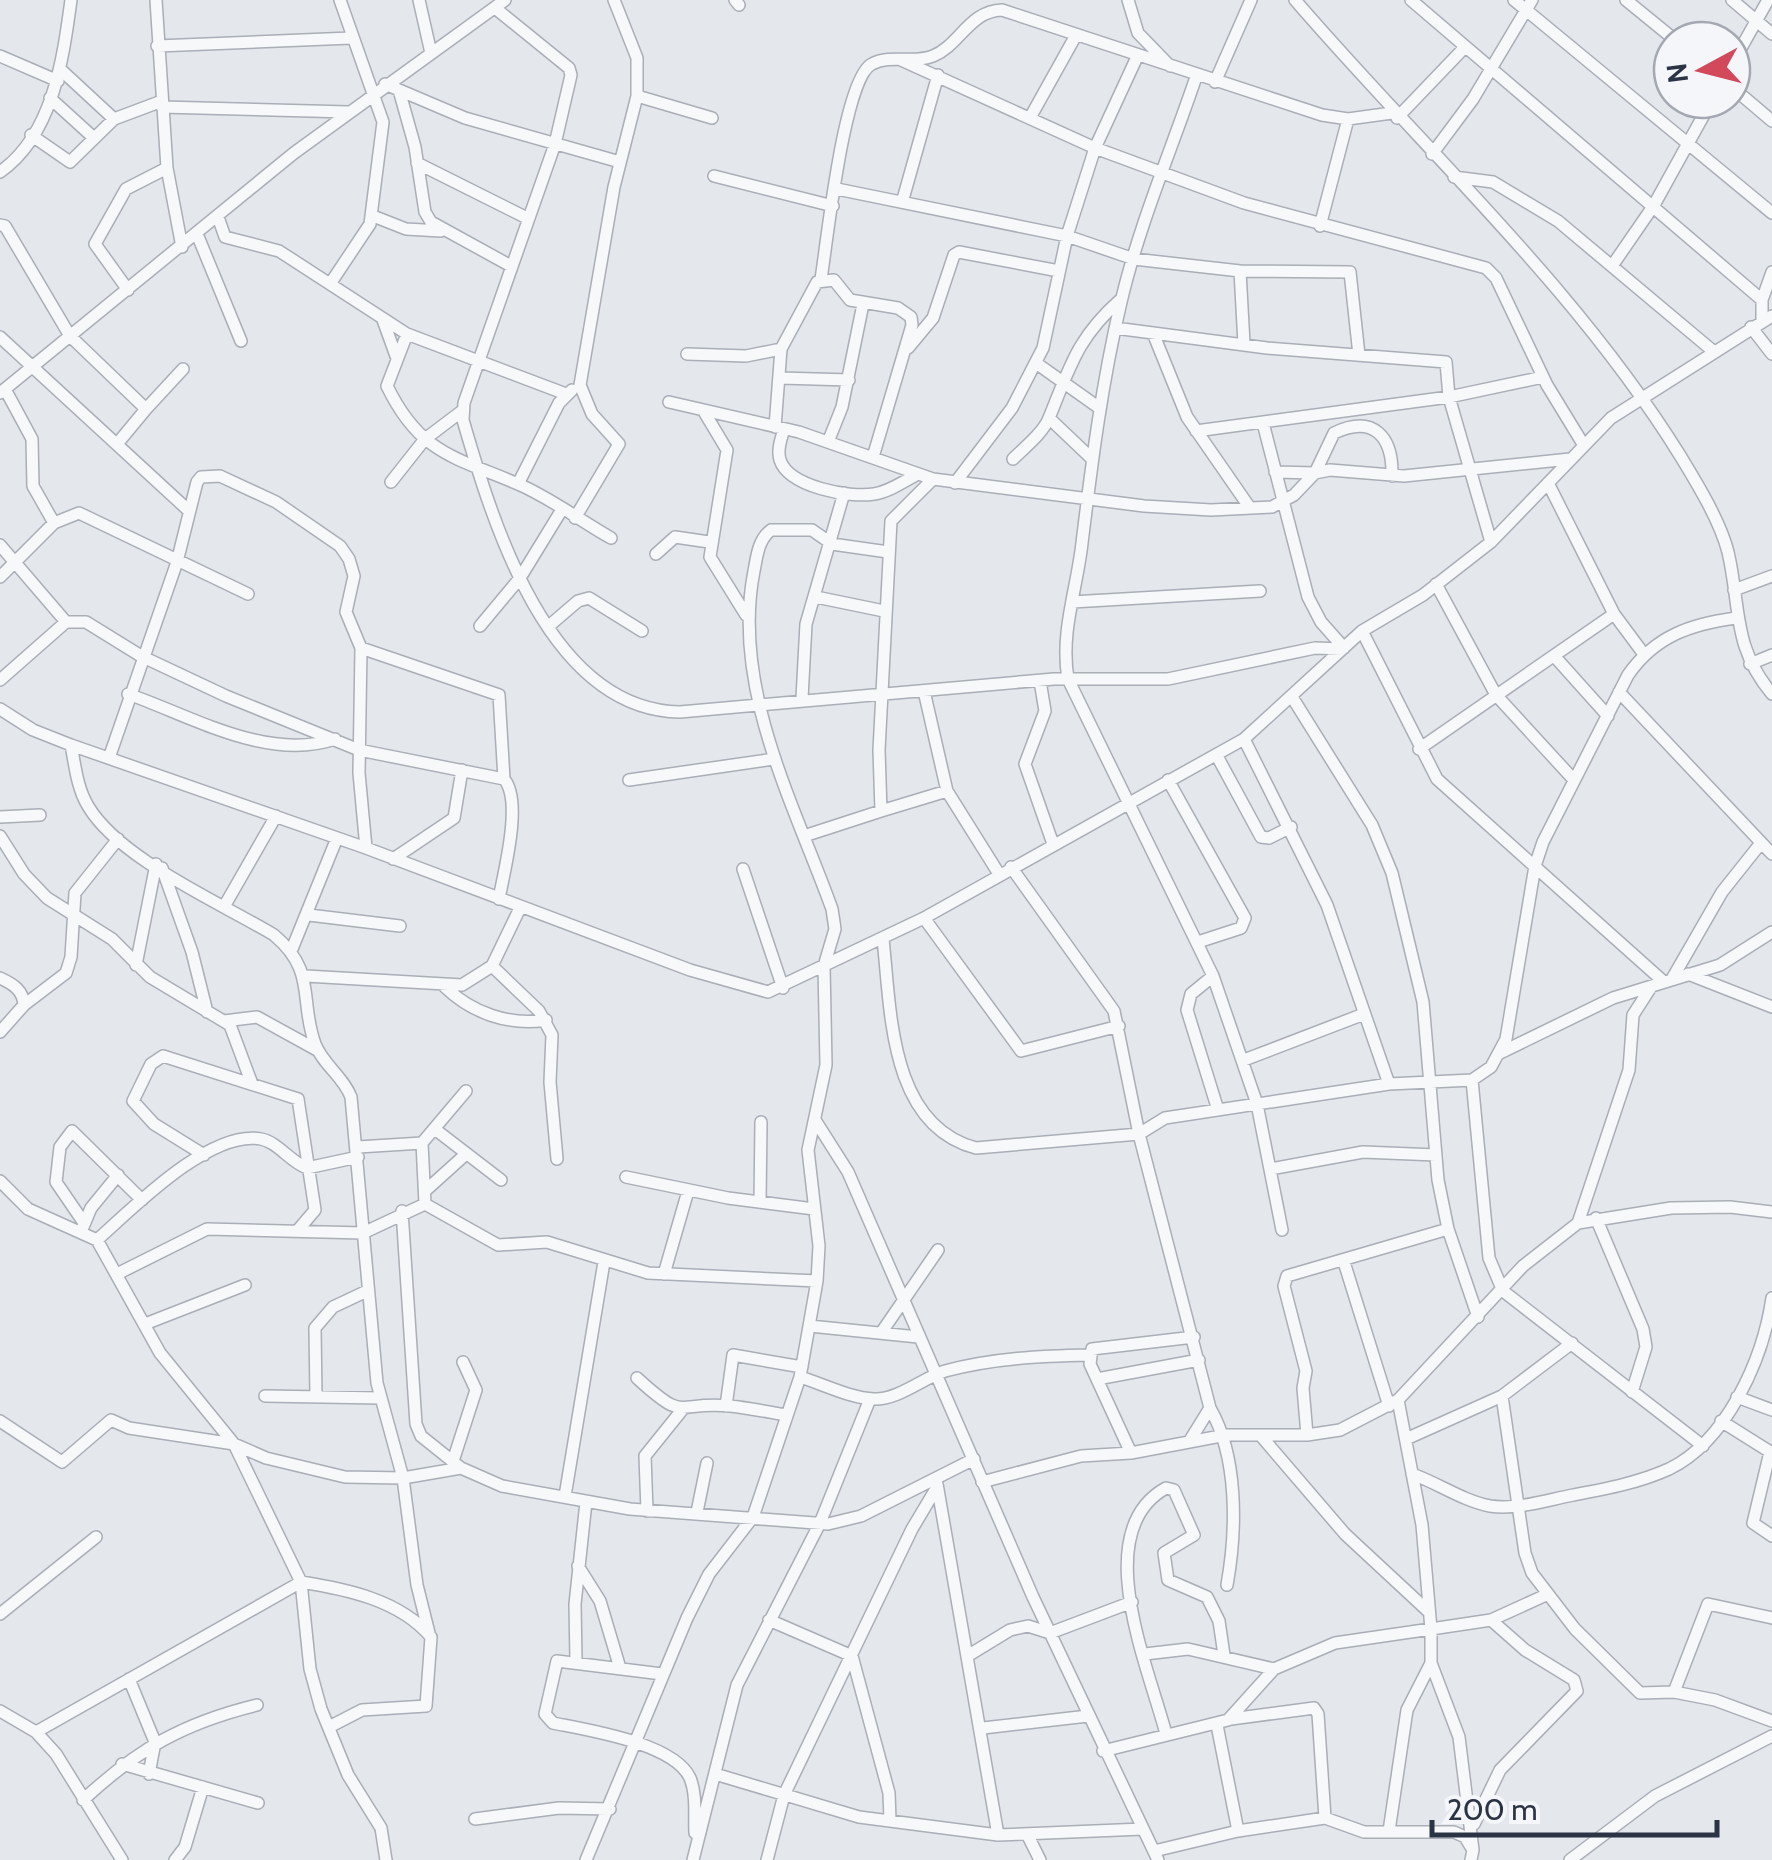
<svg xmlns="http://www.w3.org/2000/svg" width="1772" height="1860" font-family="Cabin,sans-serif">
	<rect width="100%" height="100%" fill="#e4e7ec"/>
	<g fill="none" stroke-linecap="round" stroke-linejoin="round">
		<defs>
			<path id="minor" d="M156,0L167,168L182,247
				M419,0L431,53
				M735,0L739,5
				M1128,0L1138,33L1170,66
				M1295,0C1424,150 1576,287 1681,457C1698,485 1720,521 1728,552C1741,608 1732,646 1772,694
				M1411,0L1762,300
				M1514,0L1772,213
				M1626,0L1675,40
				M1732,0L1772,34
				M495,8L569,68L571,75L555,144L464,403L463,420C493,524 549,710 680,712L1054,679H1168L1315,648L1342,649
				M157,46L351,38
				M0,56L58,81
				M901,60L1095,148L1244,203L1486,268L1496,278L1547,385L1583,444
				M1732,64L1768,0
				M60,69L114,119
				M1196,77C1171,151 1139,225 1121,302C1102,382 1092,461 1082,543C1077,589 1060,632 1068,679L1213,976L1257,1104L1282,1230
				M1215,82L1251,0
				M385,84L465,118L620,162
				M1732,87L1772,121
				M399,90L415,147L425,212L431,222L511,266
				M637,96L712,118
				M50,98L94,138
				M162,107L348,112
				M1031,116L1075,37
				M1397,118L1465,47
				M31,135L70,162L114,119L162,101
				M1432,154L1473,99L1532,0
				M417,163L527,218
				M0,172C53,135 63,59 71,0
				M714,176L833,206
				M1454,177L1493,182L1558,221L1713,351
				M837,189L1067,236L1134,259L1240,271L1350,272L1359,355
				M903,199L938,75
				M373,216L406,229L441,231
				M218,217L225,237L279,251L407,334L566,394
				M0,225L5,226L70,336L146,409L117,444
				M1320,226L1348,119
				M197,234L241,341
				M1612,266L1654,205L1712,100
				M1240,271L1244,344
				M821,279C827,242 844,77 872,64C891,54 914,64 933,56C960,45 969,11 1002,10L1322,115L1348,119L1392,113
				M330,284L370,224L383,122L340,0
				M128,290L95,244L126,189L167,168
				M383,320L396,356
				M1762,321V300L1772,272
				M1751,327L1772,354
				M1115,328L1267,348L1446,362L1449,397L1491,542
				M1153,333L1187,417L1250,508
				M407,334L387,386C420,454 455,457 518,484C549,497 581,521 611,538
				M0,337L188,510
				M908,348L933,318L954,255L959,252L1059,271
				M687,354L746,356L781,349
				M1036,363L1098,407
				M781,378L849,380
				M5,389L32,439L33,486L54,523
				M0,393L294,153L505,0
				M669,402L799,432L933,479L1144,506L1211,510L1272,507L1294,495L1315,473L1330,470L1404,476L1570,459
				M146,409L183,369
				M703,410L727,450L710,557L746,615
				M1049,418L1090,457
				M1263,423L1308,597L1321,622L1344,648
				M775,427L781,349L817,282L834,280L850,300L898,308L911,317L912,325L873,457
				M784,429C781,439 777,450 780,460C789,487 849,498 874,494C889,492 904,481 918,474
				M1196,431L1449,397L1543,377
				M828,442L842,407L863,304
				M1013,459C1024,448 1043,433 1049,418C1070,367 1077,338 1120,300
				M1275,472L1315,473L1334,433C1374,414 1393,437 1392,476
				M391,482L425,439L462,411
				M955,483L1012,408L1043,348L1067,236L1095,148L1137,57
				M1548,483L1614,614L1643,653
				M518,484L559,403L572,390
				M575,518L619,444L592,414L580,385L614,187L637,96V58L614,0
				M0,545L66,622
				M656,554L675,537L709,542
				M0,577L54,523L79,513L248,594
				M1436,584L1496,695L1574,780
				M1734,590L1772,576
				M816,597L884,611
				M1072,602L1260,591
				M550,625L578,601L589,598L642,631
				M480,626L520,578L561,511
				M1362,631L1437,779L1664,982
				M361,648L499,695L504,779C523,801 504,871 499,899
				M1556,658L1608,716
				M1750,664L1772,655
				M0,680L66,622H86L141,656L226,696L359,750L504,779
				M1040,681L1045,711L1025,764L1053,844
				M924,691L947,791
				M1619,692L1772,854
				M128,694C191,716 268,762 335,739
				M1292,697L1372,825L1392,873L1423,1002L1438,1180L1448,1229L1478,1317
				M802,698L806,624L844,493
				M0,709L33,730L71,745L366,848L690,970L768,992L924,918L1244,739L1362,631L1423,595L1491,542L1611,418L1772,316
				M1244,739L1327,905L1389,1084
				M71,745C75,765 77,788 88,806C119,859 221,903 274,935C317,971 299,1000 315,1044C323,1065 343,1076 351,1097L377,1383L403,1478L417,1585L429,1633
				M1419,749L1614,614
				M1217,756L1261,837L1269,838L1291,827
				M109,758L177,562L197,482L201,477L220,476L276,502L340,546L349,559L354,576L346,612L361,648L359,773L366,848
				M629,780L774,759
				M1168,780L1245,918L1241,928L1198,942
				M881,811L947,791L999,874
				M0,817L40,815
				M0,836L24,874L47,898L112,939L150,977L230,1025L252,1084
				M804,836L881,811L879,750L891,521L933,479
				M393,859L454,818L462,770
				M1011,867L1114,1011L1139,1134L1210,1408C1238,1457 1237,1529 1227,1585
				M162,868L192,952L207,1012
				M743,869L783,988
				M225,905L276,816
				M309,915L400,926
				M924,918L1021,1051L1119,1026
				M883,939C891,1011 889,1125 976,1148L1139,1134L1165,1118L1389,1084L1472,1080L1491,1067L1506,1039L1535,866L1543,842L1628,675C1655,636 1691,624 1736,618
				M292,949L337,838
				M136,965L156,864
				M492,966L539,1011L552,1035L550,1082L557,1159
				M1688,974L1772,1007
				M306,976L462,985L492,966L520,908
				M1213,976L1191,994L1187,1010L1218,1110
				M0,978C13,984 23,990 24,1005
				M1672,979L1722,892L1761,843
				M445,987C472,1013 509,1026 546,1020
				M224,1021L257,1017L317,1050
				M0,1032L24,1005L66,973L71,957L75,893L118,839
				M1500,1053L1613,998L1720,965L1772,932
				M1244,1060L1364,1014
				M1472,1080L1489,1258L1503,1291L1703,1446
				M815,1120L848,1172L1033,1597L1158,1860
				M436,1130L501,1180
				M422,1143L466,1091
				M358,1147L422,1143L425,1204
				M204,1155L154,1124L133,1101L151,1064L163,1056L298,1099L315,1210L298,1230
				M1270,1169L1363,1152L1436,1155
				M626,1177L728,1198L814,1209
				M0,1181L28,1209L97,1240L160,1353L234,1444L301,1582L310,1669L321,1709L348,1775L381,1828L386,1860
				M425,1191L466,1154
				M760,1202L761,1122
				M402,1211L416,1424L421,1436L461,1468
				M1596,1218L1643,1329L1646,1347L1632,1392
				M84,1223L56,1182L60,1147L72,1131L142,1200
				M1578,1223L1629,1070L1633,1015L1651,987
				M83,1227L91,1208L118,1175
				M97,1240C132,1209 210,1129 261,1139C278,1142 290,1162 307,1168L358,1157
				M1344,1262L1389,1406
				M117,1274L207,1229L363,1233L425,1204L498,1245L547,1242L648,1273L817,1281
				M664,1274L688,1191
				M145,1324L245,1285
				M810,1326L918,1337
				M881,1333L938,1250
				M800,1377C823,1384 850,1398 874,1399C898,1400 923,1378 945,1371C994,1358 1041,1356 1090,1355
				M637,1378C687,1424 674,1401 730,1406C749,1408 768,1412 786,1415
				M1097,1379L1199,1360
				M265,1396L380,1398
				M1502,1396L1525,1553L1532,1573L1575,1629L1640,1693L1674,1692L1715,1700L1772,1721
				M316,1397L315,1328L333,1307L367,1291
				M1737,1397L1772,1410
				M726,1406L733,1355L802,1367
				M0,1421L62,1462L111,1420L129,1428L234,1444L266,1458L345,1477L403,1478L461,1468L502,1486L630,1509L828,1524L861,1516L974,1459
				M1721,1421L1772,1453
				M1307,1435L1303,1388L1306,1371L1284,1286L1287,1276L1448,1229
				M1261,1436L1345,1534L1429,1612
				M1406,1439L1502,1396L1572,1343
				M1189,1442L1210,1408
				M1770,1452L1753,1523L1772,1536
				M1131,1453L1090,1364L1092,1349L1194,1337
				M453,1461L476,1390L463,1362
				M1412,1474C1438,1483 1463,1501 1490,1506C1517,1510 1547,1500 1573,1495C1605,1489 1638,1483 1669,1469C1727,1441 1763,1359 1772,1298
				M982,1482L1081,1456L1131,1453L1226,1435H1307L1340,1430L1398,1400L1523,1266L1578,1223L1671,1208L1730,1207L1772,1212
				M937,1484L998,1835
				M565,1496L604,1262
				M647,1511L645,1456L682,1410
				M697,1512L707,1463
				M578,1566L600,1601L620,1668
				M0,1614L96,1537
				M769,1620L852,1656L889,1793L890,1820
				M1145,1654L1188,1649L1274,1669
				M969,1655L1010,1630L1028,1626L1050,1633L1132,1602
				M576,1661L575,1604L586,1502
				M662,1674L557,1661L545,1714L553,1723C587,1730 674,1743 690,1778C697,1795 694,1816 695,1833
				M129,1679L155,1742L149,1774
				M1674,1692L1708,1604L1772,1618
				M0,1711L36,1732L56,1754L122,1860
				M1231,1719L1314,1708L1318,1714L1325,1818
				M1217,1725L1238,1831
				M983,1728L1088,1716
				M36,1732L301,1582C346,1589 400,1600 431,1637L426,1706L362,1710L329,1727
				M1166,1734C1149,1668 1088,1531 1166,1488L1174,1490L1194,1535L1164,1553L1168,1580L1207,1597L1219,1621L1224,1655
				M1103,1751L1228,1720L1274,1669L1335,1643L1431,1629L1422,1525L1398,1400
				M122,1764L258,1803
				M715,1774L859,1817L998,1835L1143,1829
				M83,1800C138,1749 183,1723 257,1705
				M475,1819L559,1808L610,1809
				M1474,1824L1500,1770L1577,1691L1574,1680L1525,1650L1491,1620
				M1389,1831L1407,1710L1431,1663
				M1027,1834L1040,1860
				M1473,1850L1459,1737L1431,1663V1629L1491,1620L1546,1595
				M1154,1851L1238,1831L1325,1818L1364,1832H1454L1465,1837L1473,1850L1471,1860
				M175,1860L185,1847L203,1787
				M586,1860L687,1618L709,1574L753,1517L800,1377L817,1281L819,1246L808,1150L826,1065L824,966L835,929L832,909C794,804 731,687 754,571C757,556 758,540 771,530H812L832,544L888,552
				M693,1860L737,1685L820,1523L870,1399
				M767,1860L784,1795L912,1529L937,1487
				M1570,1860L1655,1796L1772,1736"/>
		</defs>
		<use href="#minor" stroke="#a9aeb7" stroke-width="14"/>
		<use href="#minor" stroke="#f7f8fa" stroke-width="11"/>
	</g>
	<g transform="translate(1702 70) rotate(263)"><circle r="48" fill="#f4f6f9" stroke="#a4a8b1" stroke-width="2.5"/>
	<path d="M0-8L18 38L0 25L-18 38Z" fill="#d1495b"/>
	<text y="-15" font-size="28" font-weight="bold" text-anchor="middle" fill="#2b3445">N</text>
	</g>
	<path d="M1432 1820v15h285v-15" fill="none" stroke="#2b3445" stroke-width="5"/>
	<text x="1447" y="1820" font-size="30" fill="#2b3445" stroke="#f4f6f9" stroke-width="8" paint-order="stroke">200 m</text>
</svg>
